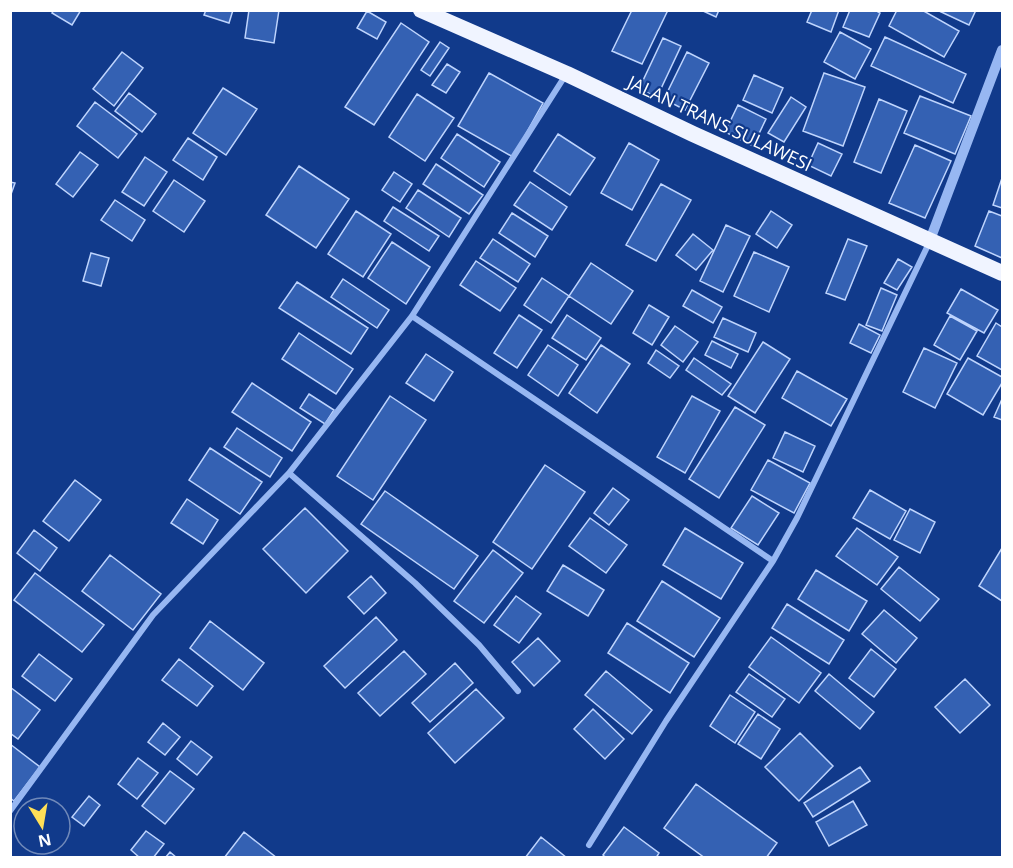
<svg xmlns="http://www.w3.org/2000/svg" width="1013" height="868" font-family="'Open Sans',sans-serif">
	<rect width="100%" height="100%" fill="#113a8b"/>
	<path fill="#3461b3" stroke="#bed4fd" stroke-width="1.5" d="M54,10H81L72,25L52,13Z
		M206,10H233L229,23L204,15Z
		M249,10H279L274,43L245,38Z
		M632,10H668L642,64L612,51Z
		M701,10H719L716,17Z
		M812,10H839L831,32L807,22Z
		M850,10H875L880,13L869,37L843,27Z
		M897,10H922L959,31L944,57L889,26Z
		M937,10H976L969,25Z
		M367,11L386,22L377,39L357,28Z
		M401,23L429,42L374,125L345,107Z
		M840,32L871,49L855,79L824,62Z
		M885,37L966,74L953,103L871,66Z
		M663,38L681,46L657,97L639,89Z
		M440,42L449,48L430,76L421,70Z
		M122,52L143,68L114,106L93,89Z
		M687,52L709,63L685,110L664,99Z
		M447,64L460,72L446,93L432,85Z
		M489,73L543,103L513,157L458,126Z
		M824,73L865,87L843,146L803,131Z
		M754,75L783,88L772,113L743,100Z
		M223,88L257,109L226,155L193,133Z
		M129,93L156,114L142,132L115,111Z
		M417,94L454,118L425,161L389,137Z
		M920,96L971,116L955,154L904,133Z
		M791,97L806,107L784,142L768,133Z
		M879,99L907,111L881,173L854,162Z
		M95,102L137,134L118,158L77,126Z
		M738,105L766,119L753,146L725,132Z
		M457,134L500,162L484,187L441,158Z
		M558,134L595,158L570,195L534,171Z
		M188,138L217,157L203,180L173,160Z
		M629,143L659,160L632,210L601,193Z
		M818,143L842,154L831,176L808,165Z
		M915,145L951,161L925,218L889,203Z
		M80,152L98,165L73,197L56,184Z
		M145,157L167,172L144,206L122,192Z
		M436,164L483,195L469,214L423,184Z
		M299,166L349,199L316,248L266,215Z
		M394,172L412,184L400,202L382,190Z
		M1002,178V208L993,205Z
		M174,180L205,201L184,232L153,211Z
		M10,182L15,183L10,197Z
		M530,182L567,207L552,230L514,205Z
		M661,184L691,200L656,261L626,245Z
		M418,190L461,218L449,237L406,208Z
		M115,200L145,220L132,241L101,220Z
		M393,207L439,236L429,251L384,221Z
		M356,211L391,234L363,277L328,254Z
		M771,211L792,225L777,248L756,234Z
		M989,211L1002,216V258L975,246Z
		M512,213L548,236L535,257L499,233Z
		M726,225L750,236L723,292L700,281Z
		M693,234L713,250L696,270L676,255Z
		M493,239L530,264L518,282L480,258Z
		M848,239L867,246L845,300L826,293Z
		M392,242L430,267L406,304L368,278Z
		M754,252L789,267L769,312L734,296Z
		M91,253L109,258L101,286L83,281Z
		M898,259L912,267L897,290L884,283Z
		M476,261L516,288L500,311L460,285Z
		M591,263L633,291L611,324L569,296Z
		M542,278L569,296L551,323L524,305Z
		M343,279L389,310L377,328L331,297Z
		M297,282L368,328L351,354L279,308Z
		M881,288L897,295L882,331L866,325Z
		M961,289L998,310L984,333L947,313Z
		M692,290L722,307L713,323L683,306Z
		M649,305L669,317L652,345L633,333Z
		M519,315L542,330L517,368L494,353Z
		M567,315L601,338L586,360L552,338Z
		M950,316L977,331L960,360L934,345Z
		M723,318L756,333L748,352L714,337Z
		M996,323L1002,327V370L977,356Z
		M859,324L880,335L871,353L850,343Z
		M675,326L698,342L683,362L661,345Z
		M299,333L353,369L336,394L282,359Z
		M712,341L738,354L731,368L705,355Z
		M763,342L790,359L755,413L728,396Z
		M548,345L578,365L558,396L528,375Z
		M601,345L630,364L597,413L569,393Z
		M924,348L957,363L935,408L903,392Z
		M656,350L679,366L670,378L648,363Z
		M426,354L453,372L434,401L406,383Z
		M694,358L731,384L722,395L686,370Z
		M968,358L1002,377V383L983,415L947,394Z
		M797,371L847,399L831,426L782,398Z
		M252,383L311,422L292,451L232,412Z
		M309,394L334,410L325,424L300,408Z
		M390,396L426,420L373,500L337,476Z
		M692,396L720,411L685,473L657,457Z
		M1002,399V420L994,417Z
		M735,407L765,425L719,498L689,479Z
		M237,428L282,458L270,477L224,447Z
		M785,432L815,446L803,472L773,458Z
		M210,448L262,482L240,514L189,480Z
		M768,460L810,483L794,513L751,490Z
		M545,465L585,492L532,569L493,542Z
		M75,480L101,500L69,541L43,521Z
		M613,488L629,500L609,525L594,513Z
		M870,490L906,511L890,539L853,518Z
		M385,491L478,556L454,589L361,524Z
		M752,496L779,513L758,545L731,528Z
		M187,499L218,520L203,544L171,523Z
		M305,508L348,551L306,593L263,549Z
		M910,509L935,522L920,553L894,540Z
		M590,518L627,545L606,573L569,546Z
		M685,528L743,563L721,599L663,565Z
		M857,528L898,557L877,585L836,556Z
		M34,530L57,548L40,571L17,553Z
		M1002,548V601L979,586Z
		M493,550L523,573L484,623L454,601Z
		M110,555L161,594L133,630L82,591Z
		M563,565L604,590L588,616L547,591Z
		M899,567L939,599L920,621L881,589Z
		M816,570L867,601L849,631L798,599Z
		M35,573L104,625L82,652L14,600Z
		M371,576L386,593L364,614L348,597Z
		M662,581L720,618L694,657L637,621Z
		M516,596L541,614L519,643L494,625Z
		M787,604L844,640L829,664L772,628Z
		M884,610L917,638L896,663L862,634Z
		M376,617L397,640L345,688L324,666Z
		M210,621L264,663L243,690L190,648Z
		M627,623L689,663L670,693L608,653Z
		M771,637L821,673L799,703L749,667Z
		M538,638L560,661L534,686L512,662Z
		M871,649L896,669L874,697L849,678Z
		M404,651L426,674L380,716L358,693Z
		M39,654L72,679L55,701L22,676Z
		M179,659L213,686L197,706L162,680Z
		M455,663L473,683L430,722L412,703Z
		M606,671L652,710L632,734L585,695Z
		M749,674L785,699L772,717L736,692Z
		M829,674L874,712L860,729L815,691Z
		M965,679L990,705L960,733L935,707Z
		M10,687L40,710L18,739L10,733Z
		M476,689L504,718L455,763L428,733Z
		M730,695L755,712L735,743L710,726Z
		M593,709L624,739L605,759L574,729Z
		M758,714L780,729L761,759L738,744Z
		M163,723L180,737L165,755L148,742Z
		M800,733L833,766L799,801L765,767Z
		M191,741L212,757L197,775L177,759Z
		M10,744L40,767L14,801L10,798Z
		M138,758L158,773L137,799L118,784Z
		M860,767L870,781L813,817L804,803Z
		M170,771L194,789L165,824L142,806Z
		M696,784L777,843L766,858H705L664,828Z
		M89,796L100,805L84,826L72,817Z
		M853,801L867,825L829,846L816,822Z
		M624,827L659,853L656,858H606L603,855Z
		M146,831L164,844L153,858H140L131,850Z
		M244,832L277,858H224Z
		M541,837L567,858H525Z
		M170,852L177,858H165Z"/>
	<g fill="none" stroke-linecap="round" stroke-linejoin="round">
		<path stroke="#97b7f2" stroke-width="6" d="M412,316L773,561
			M289,473L415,583L479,645L518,691
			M10,811L153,615L289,473L412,316L565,76
			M589,845L666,721L773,561L797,518L930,241"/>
		<path stroke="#97b7f2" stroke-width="10" d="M930,240L1002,50"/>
		<path stroke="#f0f4ff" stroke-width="16" d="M421,10L567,74L693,134L1002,273"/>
	</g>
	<g text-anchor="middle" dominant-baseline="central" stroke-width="4.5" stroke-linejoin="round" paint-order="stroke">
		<g font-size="18" fill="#fff" stroke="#113a8b">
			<text transform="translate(720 123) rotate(25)">JALAN TRANS SULAWESI</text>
		</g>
	</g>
	<rect width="1013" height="868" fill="none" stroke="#ffffff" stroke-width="24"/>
	<g transform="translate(42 826) rotate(169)"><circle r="28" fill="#113a8b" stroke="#7089b9" stroke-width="1.5"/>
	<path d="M0-4.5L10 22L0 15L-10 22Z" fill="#ffdf57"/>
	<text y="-9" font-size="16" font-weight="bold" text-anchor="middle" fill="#ffffff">N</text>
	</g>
</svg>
